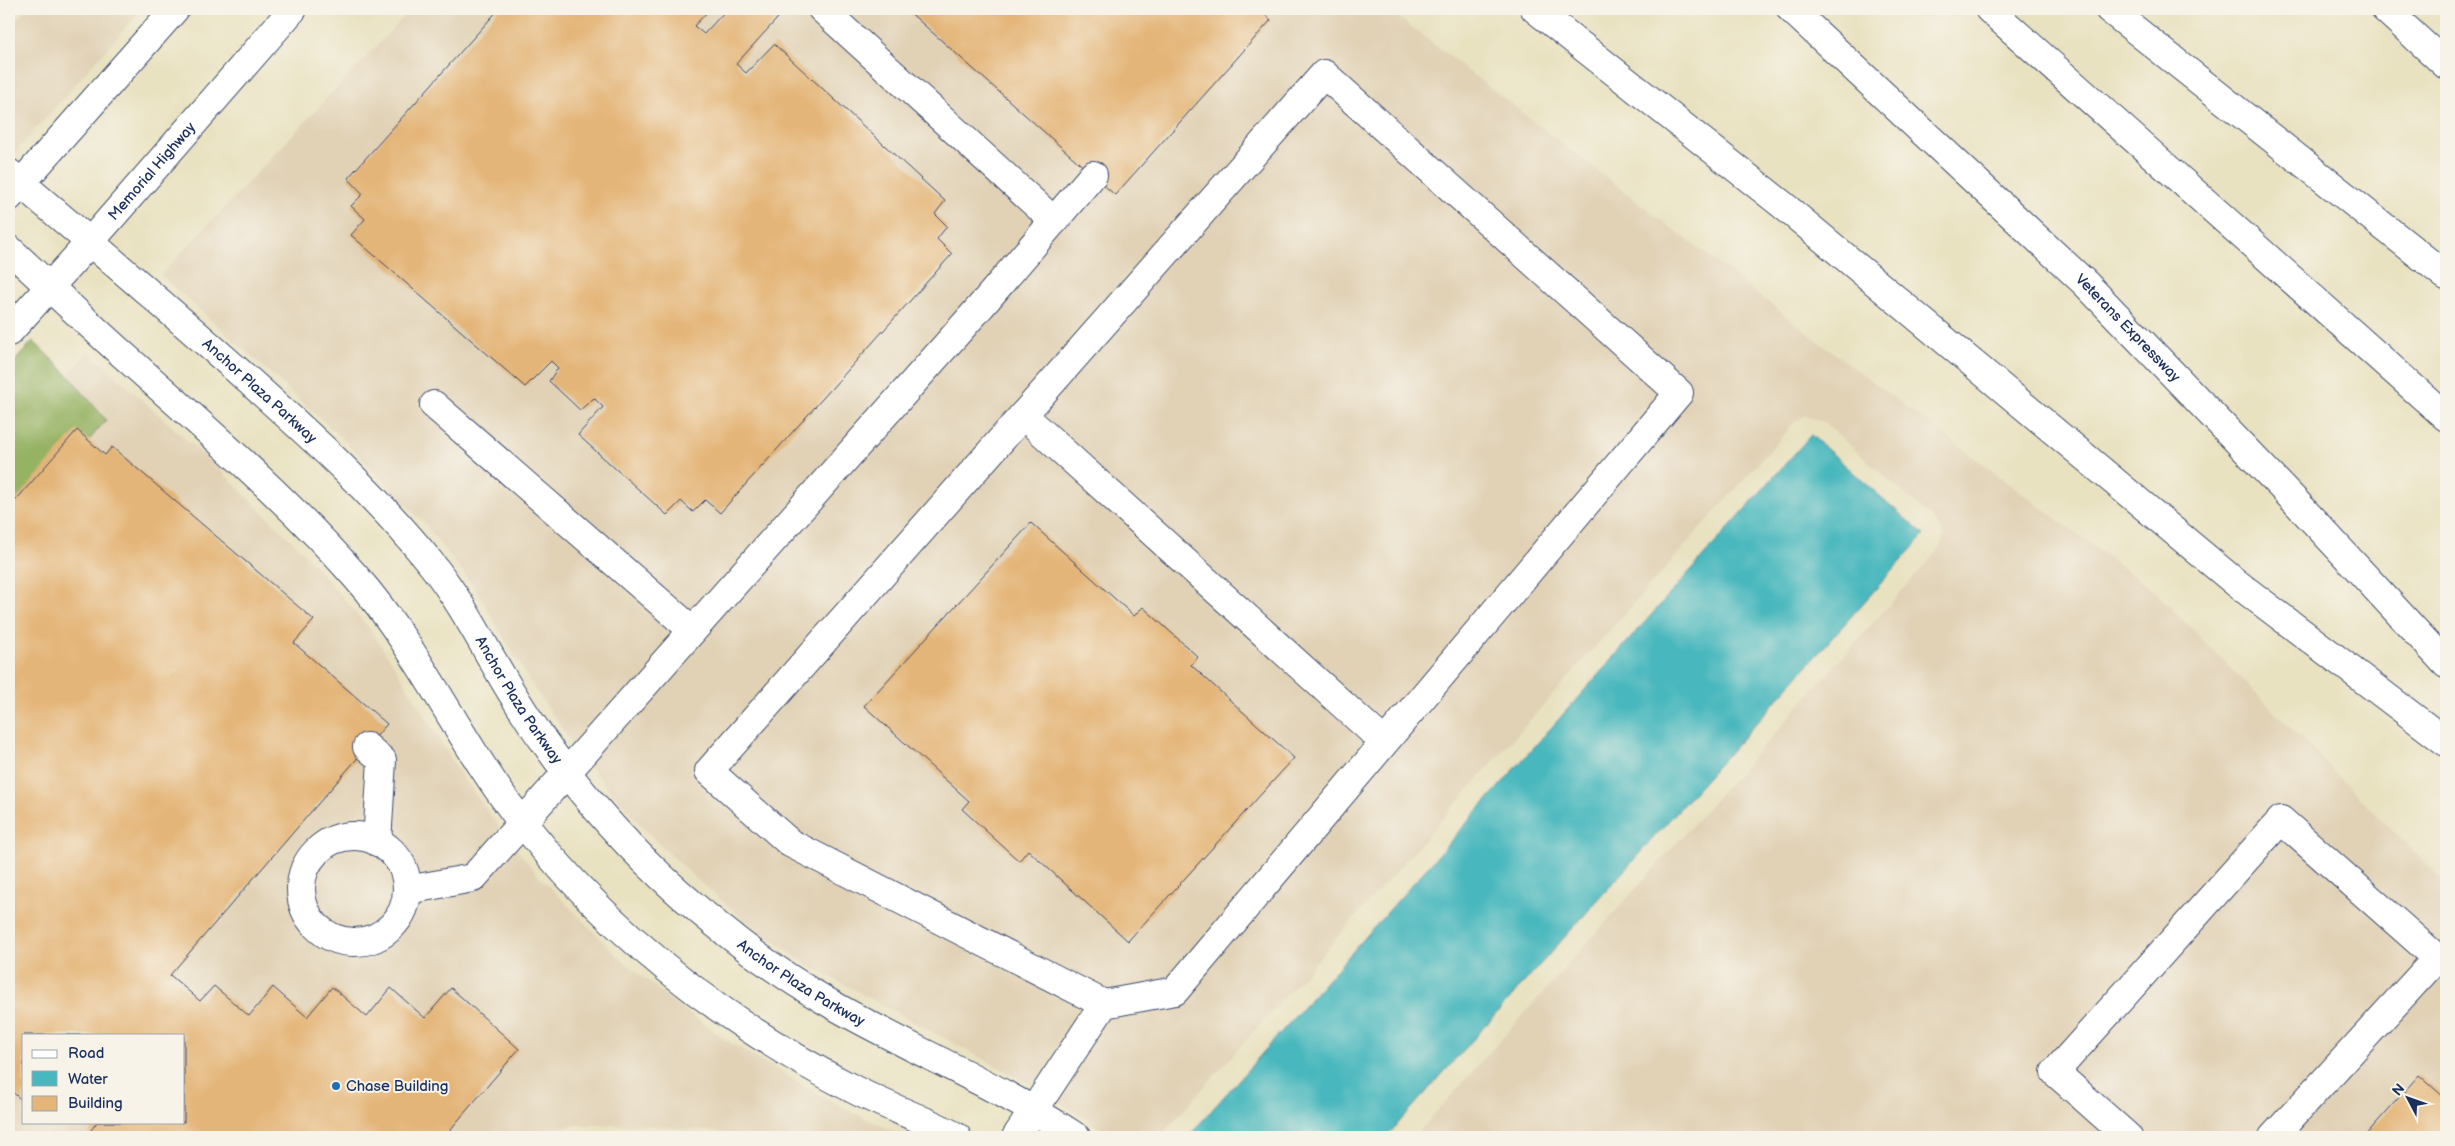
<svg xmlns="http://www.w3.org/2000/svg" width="2455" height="1146" font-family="'Balsamiq Sans',sans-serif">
	<rect width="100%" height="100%" fill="#f7f3e8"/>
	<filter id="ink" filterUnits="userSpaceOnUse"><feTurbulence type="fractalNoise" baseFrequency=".02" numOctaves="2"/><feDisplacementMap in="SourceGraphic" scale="10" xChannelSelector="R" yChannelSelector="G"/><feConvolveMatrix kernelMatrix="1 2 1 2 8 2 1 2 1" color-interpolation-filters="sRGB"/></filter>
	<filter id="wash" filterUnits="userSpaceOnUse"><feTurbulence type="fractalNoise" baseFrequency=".0096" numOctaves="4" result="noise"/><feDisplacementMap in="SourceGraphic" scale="20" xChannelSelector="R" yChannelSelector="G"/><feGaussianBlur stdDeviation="1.12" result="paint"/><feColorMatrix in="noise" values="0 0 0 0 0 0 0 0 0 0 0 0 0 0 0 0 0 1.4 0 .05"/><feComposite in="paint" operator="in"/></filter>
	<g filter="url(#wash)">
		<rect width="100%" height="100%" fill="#e9e2c1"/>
		<path fill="#e1d2b6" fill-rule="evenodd" d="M27,9H142L9,159V26Z
			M411,9H1388L1826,347L2155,592L2446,884V1137H1414L1940,548L1944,537L1936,521L1823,422L1805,416L1795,422L1160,1137H1114L1044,1092L808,965L749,924L694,877L642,827L583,759L530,682L473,585L424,523L340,436L161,275Z
			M89,352L220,470L304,553L369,628L394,665L457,769L504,834L539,876L622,960L672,1001L729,1042L845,1109L906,1137H746L719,1132L647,1125H576L504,1137H9V535L106,421L68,375ZM24,1035H184V1122H24Z"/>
		<path fill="#96b264" stroke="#587061" d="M33,341L68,375L106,420L9,535V368Z"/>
		<path fill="#49b8be" stroke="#32748e" d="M1811,435L1924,535L1386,1137H1188Z"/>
		<g id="blocks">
			<path fill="#e4b578" d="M499,9H710L694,26L704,34L727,9H786L736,64L746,73L774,44L945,201L935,214L947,226L937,239L952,254L720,513L705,500L693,512L681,501L667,515L578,435L603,407L594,398L580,410L549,381L558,368L551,361L525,387L351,235L365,219L351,206L363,194L348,178Z
				M906,9H1259L1271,20L1115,195Z
				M77,430L105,455L112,447L314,620L294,643L387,724L170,975L200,1001L214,986L249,1016L273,987L307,1017L332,987L367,1017L391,988L425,1018L451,988L519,1049L444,1137H91L89,1133L97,1122H184V1035H24V1102L9,1089V508Z
				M1031,523L1134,616L1143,607L1198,657L1191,665L1294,758L1128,941L1028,850L1019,861L962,809L969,801L864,706Z
				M2419,1075L2446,1099V1137H2364Z"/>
		</g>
	</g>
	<g filter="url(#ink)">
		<use href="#blocks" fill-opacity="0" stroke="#3a4a6d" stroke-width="1"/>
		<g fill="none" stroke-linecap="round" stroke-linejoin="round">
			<defs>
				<g id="minor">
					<path d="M822,9L1054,221"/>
					<path id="s1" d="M9,173C89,241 169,309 247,379C312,437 378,497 433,566C463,604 485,649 510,690C556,765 613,834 678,892C724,933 773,970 826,1001C908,1049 997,1084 1076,1137"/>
					<path d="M9,249C49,286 89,325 130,361C207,430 286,498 355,576C421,651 460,744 522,822C612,936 726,1024 855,1090C888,1107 924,1119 957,1137"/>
					<path d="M434,405L692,630"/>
					<path d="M1023,415L1384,742"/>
					<path d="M367,747L382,760L377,842"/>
					<circle cx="354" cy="889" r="53"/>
					<path d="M407,890L473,878L982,305L1093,175"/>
					<path d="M1016,1137L1104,1004L790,843L709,771L1324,74L1679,393L1175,991L1104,1004"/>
					<path d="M2128,1137L2055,1072L2281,820L2437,958L2446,961"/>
					<path d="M2273,1137L2437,958"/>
				</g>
				<g id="major">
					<path d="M9,197L175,9"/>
					<path id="s2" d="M9,332L90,242L293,9"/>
				</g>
				<g id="highway">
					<path d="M1535,9L1784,206L2235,582L2446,742"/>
					<path id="s3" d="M1791,9L2086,284L2296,502L2446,664"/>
					<path d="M1989,9L2446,417"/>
					<path d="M2109,9L2446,276"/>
					<path d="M2385,9L2446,65"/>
				</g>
			</defs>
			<use href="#minor" stroke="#3a4a6d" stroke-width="30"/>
			<use href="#major" stroke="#3a4a6d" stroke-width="30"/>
			<use href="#highway" stroke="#3a4a6d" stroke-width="30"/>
			<use href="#minor" stroke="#fff" stroke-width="28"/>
			<use href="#major" stroke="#fff" stroke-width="28"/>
			<use href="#highway" stroke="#fff" stroke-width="28"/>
		</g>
	</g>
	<circle fill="#1f6fb2" stroke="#f7f3e8" stroke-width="2" cx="336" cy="1086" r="5"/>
	<g text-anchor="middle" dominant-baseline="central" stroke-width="4" stroke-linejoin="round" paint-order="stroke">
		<g font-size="15" fill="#1b2f5e" stroke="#f7f3e8">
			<text stroke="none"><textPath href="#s2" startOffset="215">Memorial Highway</textPath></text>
			<text stroke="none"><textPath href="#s3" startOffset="464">Veterans Expressway</textPath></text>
			<text stroke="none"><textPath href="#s1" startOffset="332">Anchor Plaza Parkway</textPath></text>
			<text stroke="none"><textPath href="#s1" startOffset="738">Anchor Plaza Parkway</textPath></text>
			<text stroke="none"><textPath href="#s1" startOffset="1142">Anchor Plaza Parkway</textPath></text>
		</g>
		<g font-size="15" fill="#1b2f5e" stroke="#f7f3e8" text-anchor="start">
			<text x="346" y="1086">Chase Building</text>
		</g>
	</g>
	<rect width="2455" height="1146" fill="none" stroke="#f7f3e8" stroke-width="30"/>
	<rect x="22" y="1034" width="162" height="90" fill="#f7f3e8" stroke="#9fa5b1"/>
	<rect x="32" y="1050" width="25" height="8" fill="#ffffff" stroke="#9fa5b1"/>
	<text x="68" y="1058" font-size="15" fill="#1b2f5e">Road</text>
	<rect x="32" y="1071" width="25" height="15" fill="#49b8be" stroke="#9fa5b1"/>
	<text x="68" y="1084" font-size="15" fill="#1b2f5e">Water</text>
	<rect x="32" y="1096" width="25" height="15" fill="#e4b578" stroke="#9fa5b1"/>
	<text x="68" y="1108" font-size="15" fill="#1b2f5e">Building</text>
	<g transform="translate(2408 1098) rotate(311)" stroke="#f7f3e8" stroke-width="4" paint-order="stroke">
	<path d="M0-4L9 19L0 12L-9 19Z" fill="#1b2f5e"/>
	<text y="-8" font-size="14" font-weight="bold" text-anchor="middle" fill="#1b2f5e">N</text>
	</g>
</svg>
